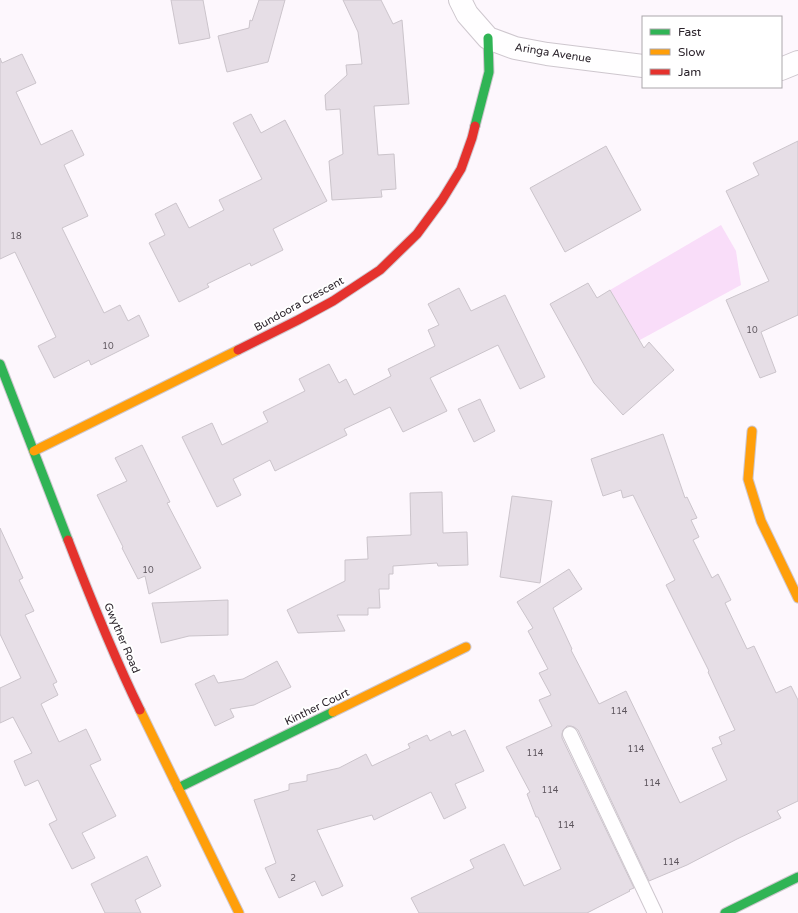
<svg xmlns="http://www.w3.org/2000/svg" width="798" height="913" font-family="'Varela Round',sans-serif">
	<rect width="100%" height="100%" fill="#fdf7fd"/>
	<path fill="#f9ddf9" d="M721,225L736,251L741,285L638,341L632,327L610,290Z"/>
	<path fill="#e6dee6" stroke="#cbc4cb" d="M171,0H203L210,38L179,44Z
		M259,0H285L268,62L227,72L218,36L249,28L250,20L252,21Z
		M343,0H381L393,24L402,20L409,104L374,106L378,155L394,154L396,189L381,190L382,197L332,200L329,161L343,154L340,109L326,110L325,95L347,75L346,65L362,64L358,32Z
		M22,54L36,83L16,92L41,145L72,130L84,155L64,165L88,216L62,228L104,313L120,305L128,321L139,315L149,336L91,365L89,360L54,378L38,346L56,337L15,252L0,259V58L2,63Z
		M251,114L261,133L285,120L327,201L273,229L283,250L251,266L250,263L207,284L209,287L179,302L149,243L165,235L155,214L176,203L189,228L224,210L219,200L262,179L233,123Z
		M798,141V315L761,332L776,372L760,378L726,300L769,281L726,191L759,175L753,163Z
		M606,146L641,210L565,252L530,188Z
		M588,283L597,298L610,290L644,348L649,342L674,370L623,415L594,383L550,304Z
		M459,288L471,311L505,295L545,377L520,389L498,345L430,378L447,411L403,432L390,407L344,429L347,435L275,471L270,460L233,479L241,495L217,507L182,437L212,423L222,445L268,422L263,412L305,391L299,379L329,364L339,383L346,379L354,395L391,376L388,369L435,346L428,330L439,325L428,304Z
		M480,399L495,431L474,442L458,409Z
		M663,434L685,498L687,497L697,518L691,520L699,537L693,540L712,578L718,574L731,600L725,603L747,649L754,646L776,693L791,686L798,700V801L777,811L781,818L737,839L687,865L649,881L578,730L574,727L571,726H567L563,730L562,734V738L634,888L629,890L630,891L587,913H419L411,898L474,868L470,860L504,844L524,886L561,869L538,817H536L527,794L530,792L506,747L552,726L539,700L551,695L539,673L548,669L528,631L533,628L517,602L569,569L582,589L553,608L572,649L571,650L599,704L626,691L680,803L727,780L712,748L722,744L719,737L735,730L708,672L709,671L666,585L675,580L633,495L623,498L621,490L603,496L591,459Z
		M142,445L170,502L167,503L201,568L149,594L145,576L138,579L122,548L123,547L97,495L127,481L115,458Z
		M442,492L443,533L467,532L468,565L438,566L437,563L393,566V574H389V589H379L380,608H368V615H337L345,631L298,633L287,610L345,581V560L368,559L367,537L411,535L410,493Z
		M512,496L552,501L540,583L500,577Z
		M0,528L23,578L19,580L34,611L25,615L57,682L53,684L58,695L41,704L59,742L86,729L101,760L90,765L116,816L82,833L95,858L72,869L49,824L57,820L38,780L25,786L14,761L32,753L13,717L0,723V688L21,678L0,634Z
		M228,600V635L189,636L161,643L152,603Z
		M277,661L291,687L254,705L230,709L234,717L215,726L195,684L214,675L218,683L243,679Z
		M465,730L484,771L455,784L466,808L444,819L431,792L374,820L372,815L317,830L343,886L322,896L315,881L279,898L265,868L276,863L254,800L289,790V784L307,781V775L339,768L366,754L372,766L410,748L408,744L427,735L430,741L450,731L452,736Z
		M147,856L161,886L135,900L141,913H105L91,884Z"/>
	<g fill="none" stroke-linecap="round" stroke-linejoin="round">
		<defs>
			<path id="lane" d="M570,734L655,913"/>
			<path id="street" d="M460,0L467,14L488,38L515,48L547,54L643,66
				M781,69L798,62"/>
			<path id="fast" d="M475,126L489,72L488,38
				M0,364L68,540
				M178,788L333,712
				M725,913L798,877"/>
			<path id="slow" d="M752,431L748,479L761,521L798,598
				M34,451L238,350
				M140,710L239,913
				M333,712L466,647"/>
			<path id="jam" d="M238,350L298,320L333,301L380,270L417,234L442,200L461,169L472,138L475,126
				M68,540C90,597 113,655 140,710"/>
		</defs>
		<use href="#lane" stroke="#cec7ce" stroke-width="16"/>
		<use href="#street" stroke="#cec7ce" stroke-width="24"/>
		<use href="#fast" stroke="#cec7ce" stroke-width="11"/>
		<use href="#slow" stroke="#cec7ce" stroke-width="11"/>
		<use href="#jam" stroke="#cec7ce" stroke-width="11"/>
		<use href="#lane" stroke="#fffeff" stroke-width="14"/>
		<use href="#street" stroke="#fffeff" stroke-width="22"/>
		<use href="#fast" stroke="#30b455" stroke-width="9"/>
		<use href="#slow" stroke="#ff9f0a" stroke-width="9"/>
		<use href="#jam" stroke="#e5322d" stroke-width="9"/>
	</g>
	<g text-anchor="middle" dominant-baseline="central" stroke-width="4" stroke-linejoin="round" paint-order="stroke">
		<g font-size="9" fill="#5c545c">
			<text x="16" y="236">18</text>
			<text x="752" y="330">10</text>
			<text x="108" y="346">10</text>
			<text x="148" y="570">10</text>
			<text x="619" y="711">114</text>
			<text x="636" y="749">114</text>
			<text x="535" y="753">114</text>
			<text x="652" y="783">114</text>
			<text x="550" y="790">114</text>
			<text x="566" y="825">114</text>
			<text x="671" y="862">114</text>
			<text x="293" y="878">2</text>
		</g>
		<g font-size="11" fill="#2c242c" stroke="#fff">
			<text transform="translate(553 53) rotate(9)">Aringa Avenue</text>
			<text transform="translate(299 304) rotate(-29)">Bundoora Crescent</text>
			<text transform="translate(122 638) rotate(67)">Gwyther Road</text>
			<text transform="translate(317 707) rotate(-26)">Kinther Court</text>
		</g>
	</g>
	<rect x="642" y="16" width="140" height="72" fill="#ffffff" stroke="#aba7ab"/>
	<rect x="650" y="29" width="20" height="6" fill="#30b455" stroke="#aba7ab"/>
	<text x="678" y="36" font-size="12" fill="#2c242c">Fast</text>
	<rect x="650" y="49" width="20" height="6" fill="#ff9f0a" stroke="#aba7ab"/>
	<text x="678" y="56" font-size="12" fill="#2c242c">Slow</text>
	<rect x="650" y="69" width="20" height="6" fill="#e5322d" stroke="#aba7ab"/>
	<text x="678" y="76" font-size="12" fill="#2c242c">Jam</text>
</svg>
